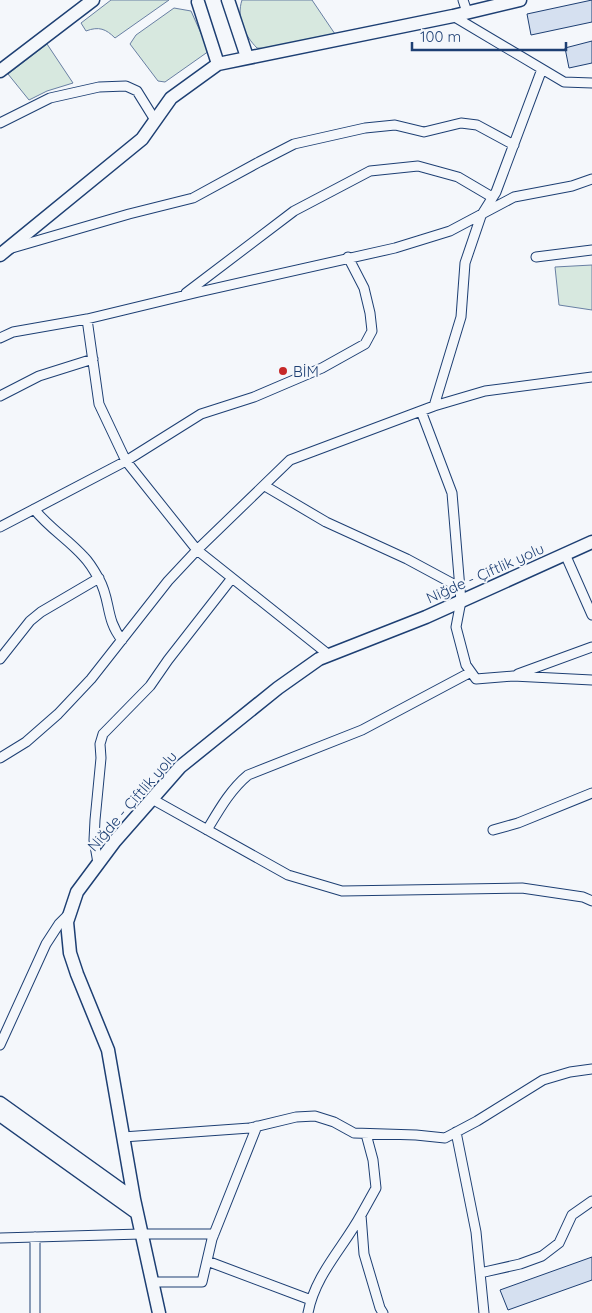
<svg xmlns="http://www.w3.org/2000/svg" width="592" height="1313" font-family="Quicksand,sans-serif">
	<rect width="100%" height="100%" fill="#f4f7fb"/>
	<path fill="#d7e8df" stroke="#687fa3" d="M111,0H169L115,38C106,29 99,26 86,31L81,23Z
		M242,0H312L335,34L270,49L257,48C245,36 236,18 242,0Z
		M174,8L191,11L209,51L165,82L158,81L130,44L136,35Z
		M47,44L73,83L47,91L29,100L8,74Z
		M592,265V310L559,305L555,267Z"/>
	<path fill="#d5e0f0" stroke="#1d3f73" d="M592,0V22L531,35L527,14Z
		M592,41V63L569,68L565,48Z
		M592,1257V1280L508,1310L500,1290Z"/>
	<g fill="none" stroke-linecap="round" stroke-linejoin="round">
		<defs>
			<path id="street" d="M463,0L467,12
				M453,16L564,82L592,83
				M0,123L50,98L99,87L126,86L137,91L155,120
				M12,248L129,214L193,198L259,162L294,144L365,128L395,125L424,132L461,123L477,125L514,145
				M536,257L592,250
				M186,293L294,211L370,171L418,166L458,177L492,197
				M87,319L99,404L126,461L197,550L329,655
				M0,338L13,332L87,319L199,292L395,248L450,231L514,197L572,186L592,179
				M0,396L39,376L93,359
				M434,406L461,317L465,263L481,216L496,192L542,69
				M421,411L452,493L461,601L456,627L466,665L476,679L513,676L592,680
				M265,486L326,522L407,559L459,587
				M34,509C49,528 68,539 84,557C90,563 95,572 99,579C111,600 105,619 122,640
				M0,527L126,461L201,414L254,397L322,368L365,344L372,331L370,313L364,288L348,257
				M565,554L592,615
				M0,659L30,621L41,612L99,578
				M518,674L592,647
				M0,758L26,742L58,714L91,679L168,581L197,550L290,460L434,406L485,391L592,377
				M152,799L288,875L342,891L522,888L583,897L592,901
				M207,830C219,810 230,790 248,775L362,730L471,672
				M493,830L518,823L592,793
				M98,863L94,840L95,820L101,758L100,744L103,734L150,686L168,660L232,578
				M0,1045L46,944L59,924L69,914
				M456,1132L476,1232L484,1313
				M366,1134L373,1160L376,1188L361,1215L364,1254L380,1308L383,1313
				M123,1137L250,1128L296,1117L315,1116L334,1122L354,1133L416,1135L445,1138L477,1121L543,1080L570,1072L592,1069
				M0,1238L141,1234H214
				M207,1261L311,1300
				M480,1273L520,1264L542,1256L559,1243L572,1215L592,1201
				M152,1282H202L212,1239L257,1126
				M35,1313V1237
				M308,1313C315,1275 343,1248 361,1215"/>
			<path id="secondary" d="M228,0L247,57
				M198,2L218,64
				M0,71L93,0
				M0,255L142,139L171,98L218,64L453,16L520,0
				M0,1103L134,1199
				M0,1115L137,1213
				M159,1313L134,1199L108,1050L77,974L70,953L67,922L77,892L115,841L180,767L278,688L319,659L426,617L592,542"/>
		</defs>
		<use href="#street" stroke="#1d3f73" stroke-width="11"/>
		<use href="#secondary" stroke="#1d3f73" stroke-width="15"/>
		<use href="#street" stroke="#f4f7fb" stroke-width="9"/>
		<use href="#secondary" stroke="#f4f7fb" stroke-width="12"/>
	</g>
	<circle fill="#c62828" stroke="#f4f7fb" stroke-width="2" cx="283" cy="371" r="5"/>
	<g text-anchor="middle" dominant-baseline="central" stroke-width="4" stroke-linejoin="round" paint-order="stroke">
		<g font-size="15" fill="#1d3f73" stroke="#f4f7fb" text-anchor="start">
			<text x="293" y="371">BİM</text>
		</g>
		<g font-size="15" fill="#1d3f73" stroke="#f4f7fb">
			<text transform="translate(485 573) rotate(-24)">Niğde - Çiftlik yolu</text>
			<text transform="translate(132 801) rotate(-49)">Niğde - Çiftlik yolu</text>
		</g>
	</g>
	<path d="M412 42v8h154v-8" fill="none" stroke="#1d3f73" stroke-width="2.5"/>
	<text x="420" y="42" font-size="15" fill="#1d3f73" stroke="#f4f7fb" stroke-width="4" paint-order="stroke">100 m</text>
</svg>
